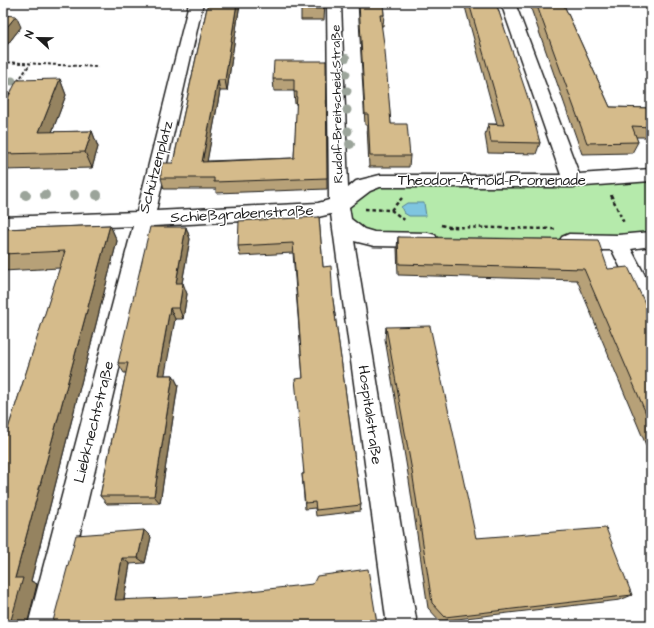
<svg xmlns="http://www.w3.org/2000/svg" width="654" height="628" font-family="'Architects Daughter',sans-serif">
	<rect width="100%" height="100%" fill="#fff"/>
	<filter id="ink" filterUnits="userSpaceOnUse"><feTurbulence type="fractalNoise" baseFrequency=".025" numOctaves="2"/><feDisplacementMap in="SourceGraphic" scale="8" xChannelSelector="R" yChannelSelector="G"/><feConvolveMatrix kernelMatrix="1 2 1 2 8 2 1 2 1" color-interpolation-filters="sRGB"/></filter>
	<g filter="url(#ink)">
		<path fill="#b5eaab" stroke="#688364" d="M651,178V236L613,240L377,236L346,222L343,206L382,184Z"/>
		<path fill="#7fc5e0" stroke="#578192" d="M407,203H424L426,216H409L404,213L401,207Z"/>
		<g fill="none" stroke-linecap="round" stroke-linejoin="round">
			<defs>
				<path id="minor" d="M189,3H203L156,211L318,203L329,200L327,3H341L348,188L356,181L380,175H561L501,3H515L579,174L651,169V181L572,187H380L370,191L349,207L351,219L364,229L374,232L428,233L435,235L438,240L435,245L428,247L374,246L354,241L417,625H387L331,214L318,217L153,226L58,625H28L133,226L3,231V217L137,212Z
					M651,232V246L631,249L651,287V317L643,314L612,250H569L562,247L559,242L562,237L569,234L618,235Z"/>
			</defs>
			<use href="#minor" stroke="#1c1c1c" stroke-width="3"/>
			<path stroke="#1c1c1c" stroke-width="2" stroke-dasharray="3 2" stroke-linecap="butt" d="M3,62L98,67
				M18,81L30,64
				M3,103L12,90"/>
			<path stroke="#1c1c1c" stroke-width="2.5" stroke-dasharray="3.5 3" stroke-linecap="butt" d="M611,195L624,223
				M365,209L391,210L406,221
				M391,210L402,198
				M441,225L449,227L555,229"/>
			<use href="#minor" fill="#fff" fill-rule="evenodd"/>
		</g>
		<g fill="#9ba49a">
			<circle cx="346" cy="58" r="4"/>
			<circle cx="346" cy="74" r="4.5"/>
			<circle cx="12" cy="81" r="4.5"/>
			<circle cx="347" cy="91" r="4.5"/>
			<circle cx="347" cy="110" r="4.5"/>
			<circle cx="348" cy="131" r="4.5"/>
			<circle cx="350" cy="144" r="5"/>
			<circle cx="26" cy="195" r="5"/>
			<circle cx="45" cy="195" r="5"/>
			<circle cx="74" cy="195" r="5"/>
			<circle cx="97" cy="195" r="5"/>
		</g>
		<path fill="#b7a178" stroke="#1c1c1c" d="M208,3H240L227,91H220L207,161L294,158L297,104H295L294,91H274L273,79L326,61L327,189L216,193V189H164L161,178L173,163Z
			M325,3L324,20H301V9Z
			M358,3H383L384,15L383,26H381L391,124L410,156L409,167H369L367,125H365Z
			M464,3H496L540,143L536,154L488,153L485,135L488,124H497Z
			M529,3H563L610,107L651,108V137H636L638,142L632,153L582,154Z
			M3,15L21,27L7,45H3Z
			M60,79L66,95L52,132L92,131L98,147L92,168L3,170V108Z
			M319,217L323,267L333,300L361,505L360,511L316,516L315,508L305,509L302,474H304L303,378L293,253L240,256L238,246Z
			M110,225L117,241L31,581L37,584L27,625H3L6,435L60,268L3,271V229Z
			M186,227L190,239L182,283L187,294L183,319H175L164,375H173L178,385L160,503L107,504L100,496L126,373H124L118,363Z
			M398,237L608,269L651,316V457L577,280L398,275L397,248Z
			M386,327L476,538L632,595L620,600L440,621L428,608L409,480L385,339Z
			M144,530L151,537L145,563L130,564L124,600L377,623L52,625Z"/>
		<path fill="#958361" stroke="#1c1c1c" d="M237,3H240L227,91L225,80Z
			M16,16L21,27L7,45L3,38V32Z
			M60,79L66,95L46,148L39,132Z
			M218,80L220,91L205,173L202,162Z
			M92,131L98,147L92,168L85,152Z
			M110,225L117,241L31,581L37,584L27,625H14L11,620L15,578Z
			M186,227L190,239L180,294L176,283Z
			M183,283L187,294L183,319L179,308Z
			M170,308L175,319L163,385L158,375Z
			M173,375L178,385L160,503L154,496Z
			M144,530L151,537L145,563L138,558Z
			M122,558L130,564L123,604L115,600Z"/>
		<path fill="#d5bb8b" stroke="#1c1c1c" d="M208,3H237L225,80H218L202,162L294,158L297,92H294V79H273L274,61H326L327,178L214,182V178H161V170L162,163H173Z
			M301,3H324V9H301Z
			M359,3H383L384,15H380L385,51L391,124H407L410,156H370L368,114H365Z
			M469,3H496L530,104L540,143L491,142L488,124L504,125Z
			M536,3H563L610,107L651,108V127L632,126L638,142L587,143Z
			M3,15L16,16L3,32Z
			M60,79L39,132L92,131L85,152L3,154V108L17,80Z
			M319,217L323,267L331,266L333,300L361,505L316,510L315,502L305,503L302,474H304L295,379L303,378L293,243L238,246L239,221Z
			M110,225L15,578H23L11,620L14,622V625H3V435H6L65,251L3,254V229Z
			M150,227H186L176,283H183L179,308H170L158,375H173L154,496H100L128,363H118Z
			M398,237L598,240L608,269L628,267L651,316V425L584,269L399,264Z
			M430,326L476,538L606,528L632,595L445,617L432,603L412,471L386,327Z
			M144,530L138,558H122L115,600L197,597L313,584L317,576L368,569L377,623L376,625H52L76,535Z"/>
	</g>
	<g text-anchor="middle" dominant-baseline="central" stroke-width="3" stroke-linejoin="round" paint-order="stroke">
		<g font-size="13" fill="#1c1c1c" stroke="#fff">
			<text transform="translate(337 104) rotate(-91)">Rudolf-Breitscheid-Straße</text>
		</g>
		<g font-size="15" fill="#1c1c1c" stroke="#fff">
			<text transform="translate(156 167) rotate(-75)">Schützenplatz</text>
			<text x="492" y="180">Theodor-Arnold-Promenade</text>
			<text transform="translate(242 214) rotate(-3)">Schießgrabenstraße</text>
			<text transform="translate(370 415) rotate(82)">Hospitalstraße</text>
			<text transform="translate(94 422) rotate(-76)">Liebknechtstraße</text>
		</g>
	</g>
	<rect width="654" height="628" fill="none" stroke="#fff" stroke-width="16"/>
	<rect x="8" y="8" width="638" height="612" fill="none" stroke="#1c1c1c" stroke-width="1.5" filter="url(#ink)"/>
	<g transform="translate(38 38) rotate(292)" stroke="#ffffff" stroke-width="3" paint-order="stroke">
	<path d="M0-3L7 15L0 10L-7 15Z" fill="#1c1c1c"/>
	<text y="-6" font-size="11" font-weight="bold" text-anchor="middle" fill="#1c1c1c">N</text>
	</g>
</svg>
